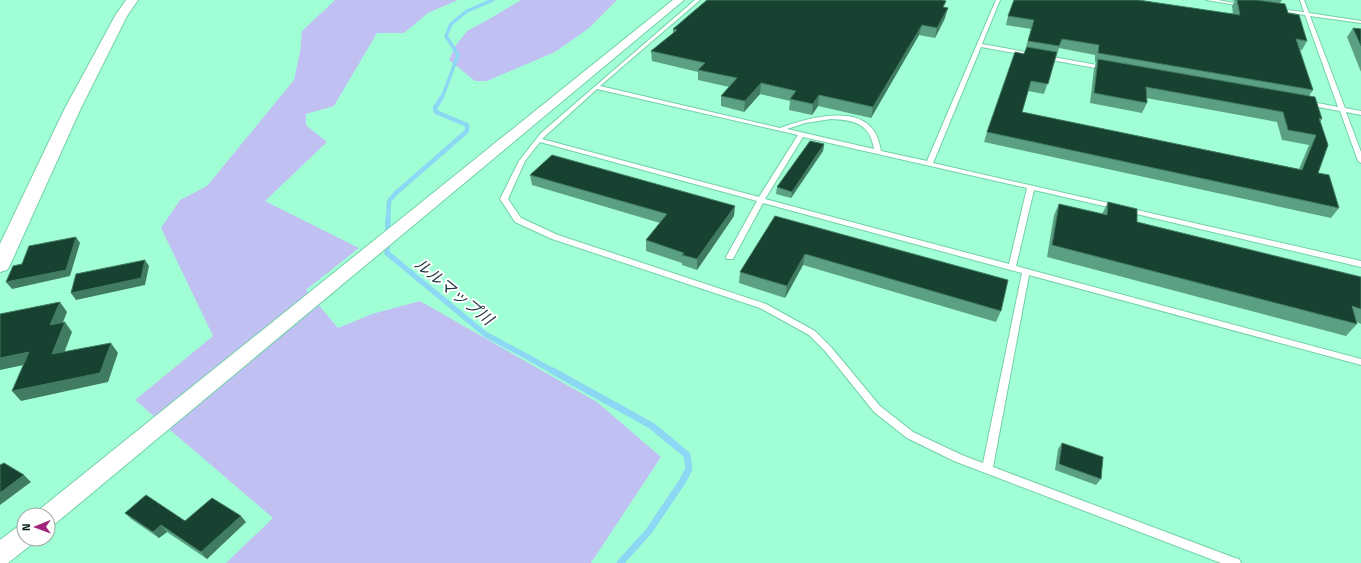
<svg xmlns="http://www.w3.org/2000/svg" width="1361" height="563" font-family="'Titillium Web','Noto Sans JP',sans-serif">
	<rect width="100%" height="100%" fill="#a1ffd5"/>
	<path fill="#c0c1f2" d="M335,0H458L428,13L404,33H377L334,106L306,114V125L327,142L265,201L359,248L306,290L338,328L372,314L420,301L597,402L661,457L591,563H226L273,518L135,400L213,336L161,228L180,200L207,186L294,80L300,52L302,31Z
		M521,0H617L588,29L555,52L487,81H475L449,60L456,45L467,31L489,19Z"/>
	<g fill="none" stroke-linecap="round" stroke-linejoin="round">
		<path stroke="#8bd7f4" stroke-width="3.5" d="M442,98L458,55L446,36L451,24L467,11L493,0"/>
		<path stroke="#8bd7f4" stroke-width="4.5" d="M388,220L389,201L396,193L467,131V125L436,112L435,108L442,97"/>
		<path stroke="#8bd7f4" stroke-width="5.5" d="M388,219L387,253L485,334L555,372"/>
		<path stroke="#8bd7f4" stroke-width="7" d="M553,371L652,426L687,455L689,469L682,482L649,531L620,563"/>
		<defs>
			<path id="service" d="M695,0H700L600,86L780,128C803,119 850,106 870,126C877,133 879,141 881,151L927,161L996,0H1000L982,44L1108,67L1109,68L1106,70L981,47L933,163L1117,205L1121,207L1117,209L1034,190L1016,266L1361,359V365L1029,275L993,467L1235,558L1239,559L1241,563H1221L954,461L907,438L874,412L825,351L809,335L760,308L552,239L515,222L500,199L519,161L541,133ZM597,89L798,135L759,197L542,139ZM831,119C855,120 870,124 874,149L787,129L805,123ZM803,137L1027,188L1009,264L765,199ZM540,142L757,201L726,257L727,259H733L734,257L763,203L1022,273L983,463L962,455L913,432L880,406L831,347L815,331L766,304L558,235L521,218L508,199L525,161Z
				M1206,0H1218L1245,5L1243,6Z
				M1300,0H1304L1309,13L1361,21V23L1310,16L1345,108L1361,111V115L1346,112L1361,152V163L1358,161L1340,111L1307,105L1304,103L1307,101L1338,107L1305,15L1275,10L1277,9L1304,12Z
				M1125,208H1128L1361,261V267L1128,212L1124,210Z"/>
			<path id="minor" d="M673,0H684L56,523L48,526V515H37L40,509Z
				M24,525V539H34L32,544L8,563H0V540L16,528Z"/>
			<path id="tertiary" d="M126,0H138L127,16L80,110L10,265L7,270L0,272V244L64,110L115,16Z"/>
		</defs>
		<use href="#service" stroke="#73d0a9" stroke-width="2"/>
		<use href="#minor" stroke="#73d0a9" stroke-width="2"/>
		<use href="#tertiary" stroke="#73d0a9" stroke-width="2"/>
		<use href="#service" fill="#fff" fill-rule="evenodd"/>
		<use href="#minor" fill="#fff" fill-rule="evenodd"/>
		<use href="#tertiary" fill="#fff" fill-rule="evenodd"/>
	</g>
	<path fill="#5ca083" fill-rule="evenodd" d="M1231,0H1282L1280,3L1288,13L1307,41L1302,50H1299L1313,90L1309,96L1322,119L1320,122L1318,173L1339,208L1331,218L984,142L987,132L1024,54L1031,29L1006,25L1008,16L1233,14L1232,6L1235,1ZM1059,48L1095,55V62L1096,63L1094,69L1090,103L1142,113L1147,103L1146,98L1277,122L1282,140L1309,145L1299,169L1022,112L1028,91L1044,94Z
		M944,8L945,18L935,38L919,35L871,118L818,106L812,115L789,110L790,101L760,94L744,112L721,106V96L729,87L698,80V72L652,61L651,51L673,34V29Z
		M1353,28L1361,29V72L1347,37Z
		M824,144L823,151L791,198L776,194L777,187Z
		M530,175L734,216L697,270L682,265V263L646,251V240L660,223L532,185Z
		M1108,202L1137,222L1361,277V324L1357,322V324L1346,336L1047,257L1054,215L1059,204L1102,214Z
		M775,216L1001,311L996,322L803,265L785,298L739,283L740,272Z
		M1062,443L1101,479L1096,485L1055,470L1058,449Z
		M125,513L185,521L246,522L207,559L167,532L159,538L131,519Z"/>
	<path fill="#407b62" d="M948,8L945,18L935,38L937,28Z
		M922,25L919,35L871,118L873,107Z
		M761,83L760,94L744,112L745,101Z
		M819,95L818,106L812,115L813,104Z
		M824,144L823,151L791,198L792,192Z
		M735,206L734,216L697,270V259Z
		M76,237L80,243L70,276L12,289L6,282Z
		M805,254L803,265L785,298L787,286Z
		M145,260L149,266L145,285L76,300L71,293Z
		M60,302L67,312L58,335L50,325Z
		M65,322L72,332L60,364L52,354Z
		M111,343L118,353L108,382L21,401L12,391Z
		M29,352L38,362L0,370V358Z
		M24,475L31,482L0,505V493Z
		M241,516L246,522L207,559L201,552Z
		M161,525L167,532L159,538L153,532Z"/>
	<path fill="#174231" stroke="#407b62" d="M707,0H942L946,1L943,7L948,8L937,28L922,25L873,107L819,95L813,104L790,99L796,91L761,83L745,101L721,96L737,78L698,70L705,63L651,51L677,30L673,29Z
		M1014,0H1138L1240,15L1237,0H1257L1285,4L1288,13L1299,15L1307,41L1296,39L1313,90L1098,53L1099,45L1062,39L1059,46L1028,41L1034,20L1008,16Z
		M1353,28L1361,29V46Z
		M1027,47L1057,52L1048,84L1031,81L1022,112L1302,170L1316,135L1288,130L1283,112L1146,87L1147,103L1094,93L1098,59L1315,97L1322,119L1319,118L1328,145L1318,173L1329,175L1339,208L987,132L1015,52L1024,54Z
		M810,141L824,144L792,192L777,187Z
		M552,155L735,206L697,259L682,255L684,253L646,240L667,214L530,175Z
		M1108,202L1137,209V222L1361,277V309L1352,306L1357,324L1052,245L1059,204L1107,215Z
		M775,216L1008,280L1001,311L805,254L787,286L740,272Z
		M76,237L66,270L6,282L13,266L22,264L29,246Z
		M145,260L141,278L71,293L76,274Z
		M60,302L50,325L65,322L52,354L111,343L100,373L12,391L29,352L0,358V314Z
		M1062,443L1103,457L1101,479L1059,464Z
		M4,463L24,475L0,493V465Z
		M146,495L185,521L212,498L241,516L201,552L161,525L153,532L125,513Z"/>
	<g text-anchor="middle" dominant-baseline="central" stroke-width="4" stroke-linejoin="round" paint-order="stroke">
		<g font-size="16" font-style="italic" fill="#1f3740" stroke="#fff">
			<text transform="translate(454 291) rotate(39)">ルルマップ川</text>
		</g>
	</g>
	<g transform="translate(36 527) rotate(269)"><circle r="19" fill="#ffffff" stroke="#9aa6a1"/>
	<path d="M0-3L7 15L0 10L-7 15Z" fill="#a02478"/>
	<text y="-6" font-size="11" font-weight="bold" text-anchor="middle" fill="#022015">N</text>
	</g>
</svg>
